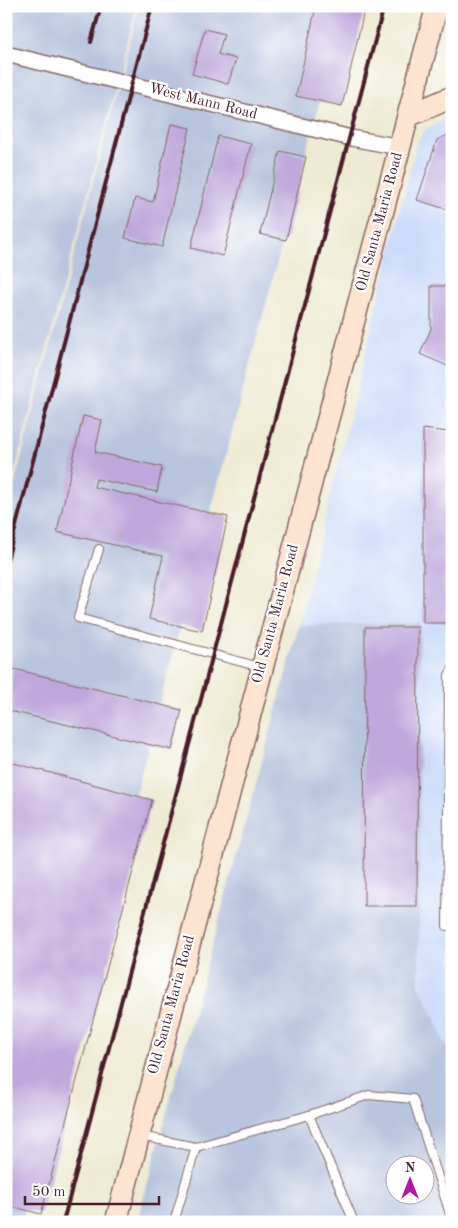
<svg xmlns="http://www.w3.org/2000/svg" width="458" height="1228" font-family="'Old Standard TT',serif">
	<rect width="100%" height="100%" fill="#fff"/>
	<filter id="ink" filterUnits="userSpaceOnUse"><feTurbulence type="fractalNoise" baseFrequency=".02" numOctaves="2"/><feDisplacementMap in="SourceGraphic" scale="10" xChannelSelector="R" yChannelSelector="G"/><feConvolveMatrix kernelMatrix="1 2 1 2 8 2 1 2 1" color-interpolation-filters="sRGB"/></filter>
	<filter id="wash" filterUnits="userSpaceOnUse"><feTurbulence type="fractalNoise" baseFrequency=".0096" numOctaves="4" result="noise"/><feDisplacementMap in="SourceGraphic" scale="20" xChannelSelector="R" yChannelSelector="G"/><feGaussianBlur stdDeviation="1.12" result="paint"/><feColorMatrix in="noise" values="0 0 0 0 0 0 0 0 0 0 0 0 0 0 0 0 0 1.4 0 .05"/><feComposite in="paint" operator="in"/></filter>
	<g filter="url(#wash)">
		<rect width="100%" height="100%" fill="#efead3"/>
		<path fill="#cddbfa" d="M452,116V1058L419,984L420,624L299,625L417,142L426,129Z"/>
		<path fill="#b9c5de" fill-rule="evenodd" d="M6,6H137L6,505Z
			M139,6H345L22,1222H6V515Z
			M420,623L419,984L452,1058V1222H137L299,625ZM396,1166H426V1196H396Z"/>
		<g id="blocks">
			<path fill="#bfa9dc" d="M316,6L365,7L342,106L296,96Z
				M205,29L224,34L218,54L236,59L228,84L192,74Z
				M171,124L190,128L162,247L125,238L135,198L153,202Z
				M452,133V211L417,200L437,140Z
				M218,136L251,144L223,256L191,248Z
				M280,151L306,157L286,240L260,234Z
				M431,286H452V623H423V429L449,432L450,367L420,354L431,329Z
				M83,416L102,420L95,452L162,467L157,492L96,479L94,487L228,517L202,631L149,619L163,556L57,532Z
				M365,627H418L417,906H364Z
				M14,669L182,710L172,750L6,710Z
				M6,761L152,800L41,1214L6,1205Z"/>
		</g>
	</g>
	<g filter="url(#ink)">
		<use href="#blocks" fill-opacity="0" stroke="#846666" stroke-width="1"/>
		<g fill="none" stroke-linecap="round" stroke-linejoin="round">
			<defs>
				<path id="lane" d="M99,549L78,618L260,667
					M452,670L449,675L447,926H452
					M309,1115L354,1222
					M140,1136L196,1147L309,1115L369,1095L413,1099L452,1220
					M174,1222L196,1147"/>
				<path id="street" d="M6,54L351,138L400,147"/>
				<path id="secondary" d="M408,116L452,97
					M116,1222L437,6"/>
			</defs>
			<use href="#lane" stroke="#846666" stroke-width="10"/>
			<use href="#street" stroke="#846666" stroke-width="18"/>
			<use href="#secondary" stroke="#846666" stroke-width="24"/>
			<use href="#lane" stroke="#fff" stroke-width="8"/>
			<use href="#street" stroke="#fff" stroke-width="15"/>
			<use href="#secondary" stroke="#fde4d1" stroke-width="21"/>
			<path stroke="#4a1f2b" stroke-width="4" d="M91,42L101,6
				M6,564L152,6
				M63,1222L384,6"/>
		</g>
	</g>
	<g text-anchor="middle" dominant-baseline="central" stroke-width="4.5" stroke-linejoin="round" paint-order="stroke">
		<g font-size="15" fill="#4a1f2b" stroke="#fff">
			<text transform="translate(203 102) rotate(14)">West Mann Road</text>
			<text transform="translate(380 222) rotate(-75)">Old Santa Maria Road</text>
			<text transform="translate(276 614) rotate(-75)">Old Santa Maria Road</text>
			<text transform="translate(172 1005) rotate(-75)">Old Santa Maria Road</text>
		</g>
	</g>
	<rect width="458" height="1228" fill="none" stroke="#fff" stroke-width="25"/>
	<g transform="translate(410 1180)"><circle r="24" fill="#ffffff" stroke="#b7a5aa"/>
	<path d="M0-4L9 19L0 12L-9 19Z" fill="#b5179e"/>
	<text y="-8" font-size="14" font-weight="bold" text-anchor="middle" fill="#4a1f2b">N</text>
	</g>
	<path d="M25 1196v8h134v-8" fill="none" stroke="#4a1f2b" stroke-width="2.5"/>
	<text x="32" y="1196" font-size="15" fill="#4a1f2b" stroke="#ffffff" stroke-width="4" paint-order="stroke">50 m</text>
</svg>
